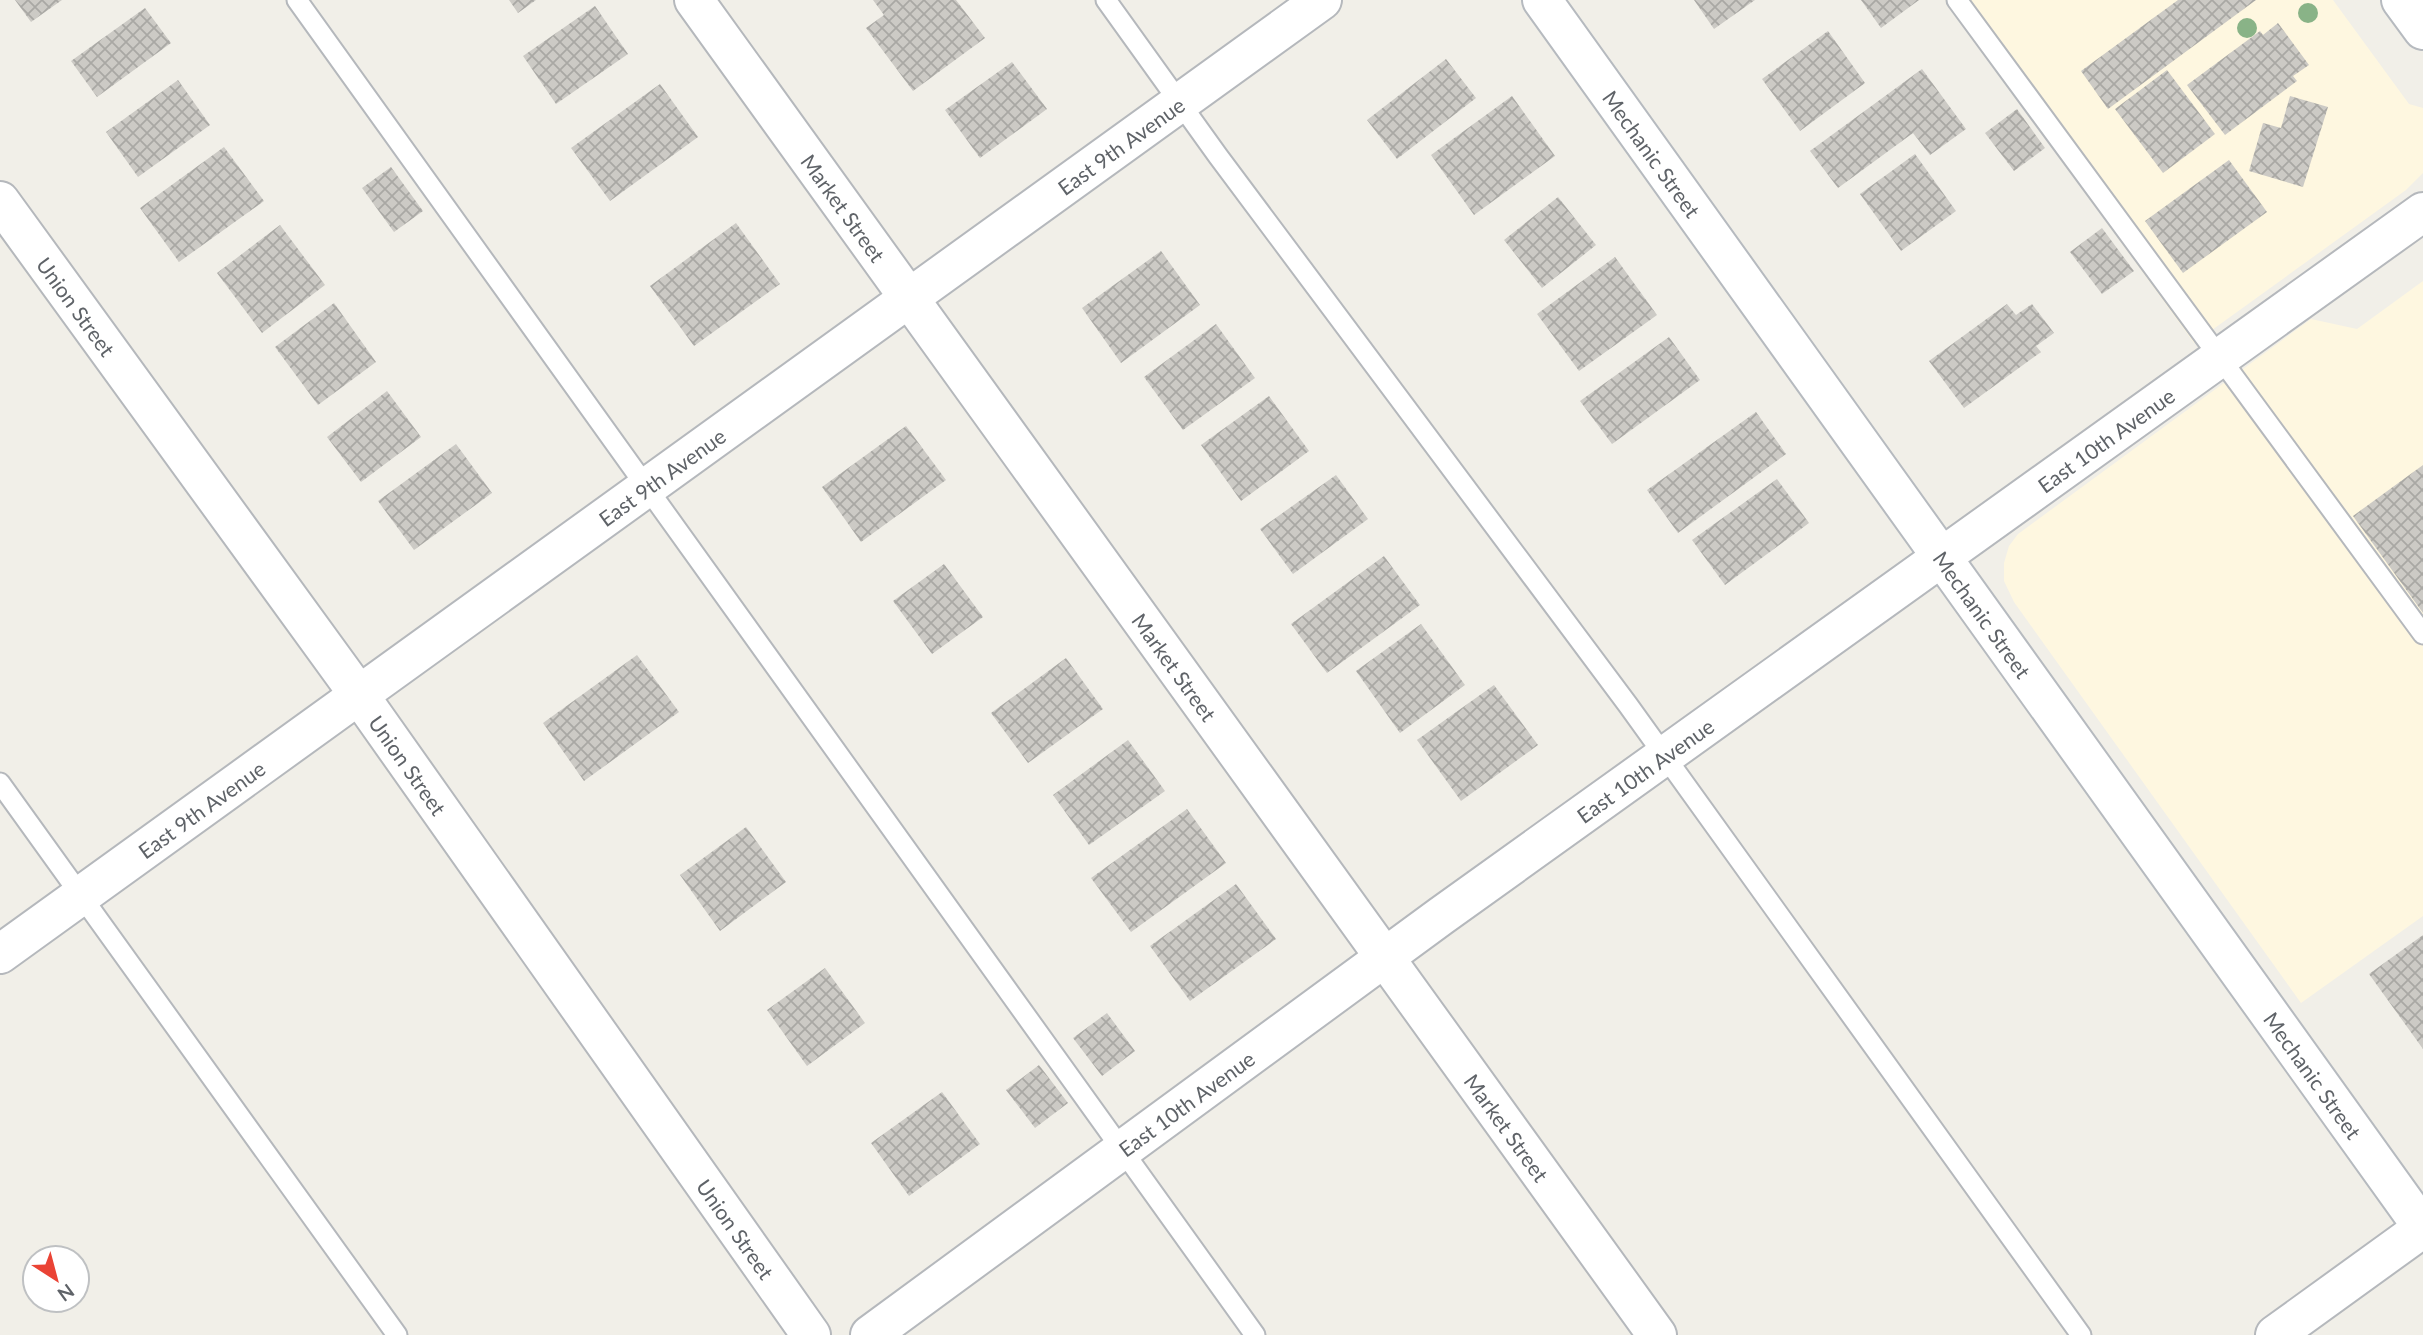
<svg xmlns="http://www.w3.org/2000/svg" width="2423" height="1335" font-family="Lato,sans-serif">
	<defs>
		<pattern id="building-cross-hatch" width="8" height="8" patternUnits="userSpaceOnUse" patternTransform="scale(1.75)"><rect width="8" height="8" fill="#cccac5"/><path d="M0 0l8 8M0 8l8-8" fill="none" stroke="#a9a8a4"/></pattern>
	</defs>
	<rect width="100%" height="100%" fill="#f1efe8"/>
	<path fill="#fef7e0" d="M1945,0H2333L2409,104L2423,108V173L2406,190L2194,343Z
		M2423,281V916L2301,1003L2014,602L2004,581V563L2009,546L2018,534L2311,319L2357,329Z"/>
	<path fill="url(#building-cross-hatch)" d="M15,0H62L31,22Z
		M509,0H536L518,13Z
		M873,0H956L985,38L913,91L866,28L884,15Z
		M1694,0H1755L1714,29Z
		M1861,0H1919L1881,28Z
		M2178,0H2256L2108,109L2081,71Z
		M595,6L628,54L556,104L523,56Z
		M145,8L171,43L97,97L71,61Z
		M2278,23L2309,65L2293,76L2297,81L2225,135L2187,85L2260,31L2263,35Z
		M1828,31L1865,83L1800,131L1762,79Z
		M1446,59L1476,98L1397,159L1367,120Z
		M1012,62L1047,109L980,158L945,110Z
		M1922,69L1966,129L1930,155L1913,133L1838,188L1810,151Z
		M2167,70L2215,134L2163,173L2115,109Z
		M178,80L210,125L138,177L106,132Z
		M660,84L698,137L610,201L571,148Z
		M1512,96L1555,156L1474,215L1431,155Z
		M2290,96L2328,107L2303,187L2249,171L2263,123L2281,128Z
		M2017,109L2045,148L2014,171L1985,133Z
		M224,147L264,201L179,262L140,208Z
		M1915,154L1956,211L1901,251L1860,194Z
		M2229,160L2267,212L2183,273L2145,221Z
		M391,167L423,211L394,232L362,188Z
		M1558,197L1596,245L1542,288L1504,240Z
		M736,223L780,284L694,346L650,286Z
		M280,225L325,285L262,333L217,273Z
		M2102,228L2134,271L2102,294L2070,252Z
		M1161,251L1200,305L1121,363L1082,308Z
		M1615,257L1657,315L1579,371L1537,314Z
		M334,303L376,362L318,405L275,347Z
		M2007,304L2016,315L2032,304L2054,333L2036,346L2041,352L1964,408L1929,361Z
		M1216,324L1255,378L1183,430L1144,377Z
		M1669,337L1700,380L1612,444L1580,401Z
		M387,391L421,437L361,482L327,437Z
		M1269,396L1309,451L1241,501L1201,445Z
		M1756,412L1786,454L1678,533L1647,490Z
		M906,426L946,480L861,542L822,487Z
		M456,444L492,493L414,550L378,501Z
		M2423,465V613L2353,516Z
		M1336,475L1368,519L1293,574L1260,529Z
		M1777,479L1809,523L1725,585L1692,540Z
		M1384,556L1420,605L1327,673L1291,624Z
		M944,564L983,617L932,654L893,601Z
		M1421,624L1465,685L1400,733L1356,671Z
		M637,655L679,712L584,781L543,723Z
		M1066,658L1103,709L1028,763L991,713Z
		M1494,685L1538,745L1461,801L1417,740Z
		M1128,740L1165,791L1089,845L1053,795Z
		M1187,809L1226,863L1131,932L1091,878Z
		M746,827L786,882L720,931L680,875Z
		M1236,884L1276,939L1190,1001L1150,946Z
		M2423,935V1049L2369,974Z
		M825,968L865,1023L807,1066L767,1010Z
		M1107,1013L1135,1051L1102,1076L1073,1038Z
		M1039,1065L1068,1103L1035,1128L1006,1090Z
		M942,1092L980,1144L909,1196L871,1143Z"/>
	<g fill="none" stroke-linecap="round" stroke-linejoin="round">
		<defs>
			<path id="lane" d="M297,0L1255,1335
				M1106,0L1218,156L1628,705L2081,1335
				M1957,0L2423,634
				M0,783L397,1335"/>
			<g id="street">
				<path id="s1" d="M694,0L1657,1335"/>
				<path id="s2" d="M0,201L359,695L811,1335"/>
				<path id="s3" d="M0,954L1322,0"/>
				<path id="s4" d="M870,1335L1441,916L2423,212"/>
				<path d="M2275,1335L2423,1228"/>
			</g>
			<g id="secondary">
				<path id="s5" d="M1542,0L2423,1228"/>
				<path d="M2401,0L2423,30"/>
			</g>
		</defs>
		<use href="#lane" stroke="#b5b8bc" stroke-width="23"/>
		<use href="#street" stroke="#b5b8bc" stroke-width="42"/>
		<use href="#secondary" stroke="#b6babf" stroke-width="42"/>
		<use href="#lane" stroke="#fff" stroke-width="19"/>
		<use href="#street" stroke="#fff" stroke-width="38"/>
		<use href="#secondary" stroke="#fff" stroke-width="38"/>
	</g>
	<g fill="#89b387">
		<circle cx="2308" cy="13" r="10"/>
		<circle cx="2247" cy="28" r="10"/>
	</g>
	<g text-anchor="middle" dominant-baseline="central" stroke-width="6" stroke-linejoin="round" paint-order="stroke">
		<g font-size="21" fill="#5f6368" stroke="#fff">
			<text stroke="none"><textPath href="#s3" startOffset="1382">East 9th Avenue</textPath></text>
			<text stroke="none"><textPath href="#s5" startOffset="189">Mechanic Street</textPath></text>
			<text stroke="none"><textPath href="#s1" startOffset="256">Market Street</textPath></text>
			<text stroke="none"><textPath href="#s2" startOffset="130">Union Street</textPath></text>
			<text stroke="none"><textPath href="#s4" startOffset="1526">East 10th Avenue</textPath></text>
			<text stroke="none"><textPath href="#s3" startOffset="816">East 9th Avenue</textPath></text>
			<text stroke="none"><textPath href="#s5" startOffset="756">Mechanic Street</textPath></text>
			<text stroke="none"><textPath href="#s1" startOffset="822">Market Street</textPath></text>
			<text stroke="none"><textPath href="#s2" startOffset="696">Union Street</textPath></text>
			<text stroke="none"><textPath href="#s4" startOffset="959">East 10th Avenue</textPath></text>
			<text stroke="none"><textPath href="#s3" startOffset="248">East 9th Avenue</textPath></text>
			<text stroke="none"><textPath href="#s5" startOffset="1323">Mechanic Street</textPath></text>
			<text stroke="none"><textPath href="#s4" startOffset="392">East 10th Avenue</textPath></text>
			<text stroke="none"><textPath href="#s1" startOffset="1390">Market Street</textPath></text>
			<text stroke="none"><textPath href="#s2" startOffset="1264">Union Street</textPath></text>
		</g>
	</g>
	<g transform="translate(56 1279) rotate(144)"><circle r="33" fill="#ffffff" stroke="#bfc1c3" stroke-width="2"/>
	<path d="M0-5L12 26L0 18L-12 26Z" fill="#ea4335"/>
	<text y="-10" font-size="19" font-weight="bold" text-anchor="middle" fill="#5f6368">N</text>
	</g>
</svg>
